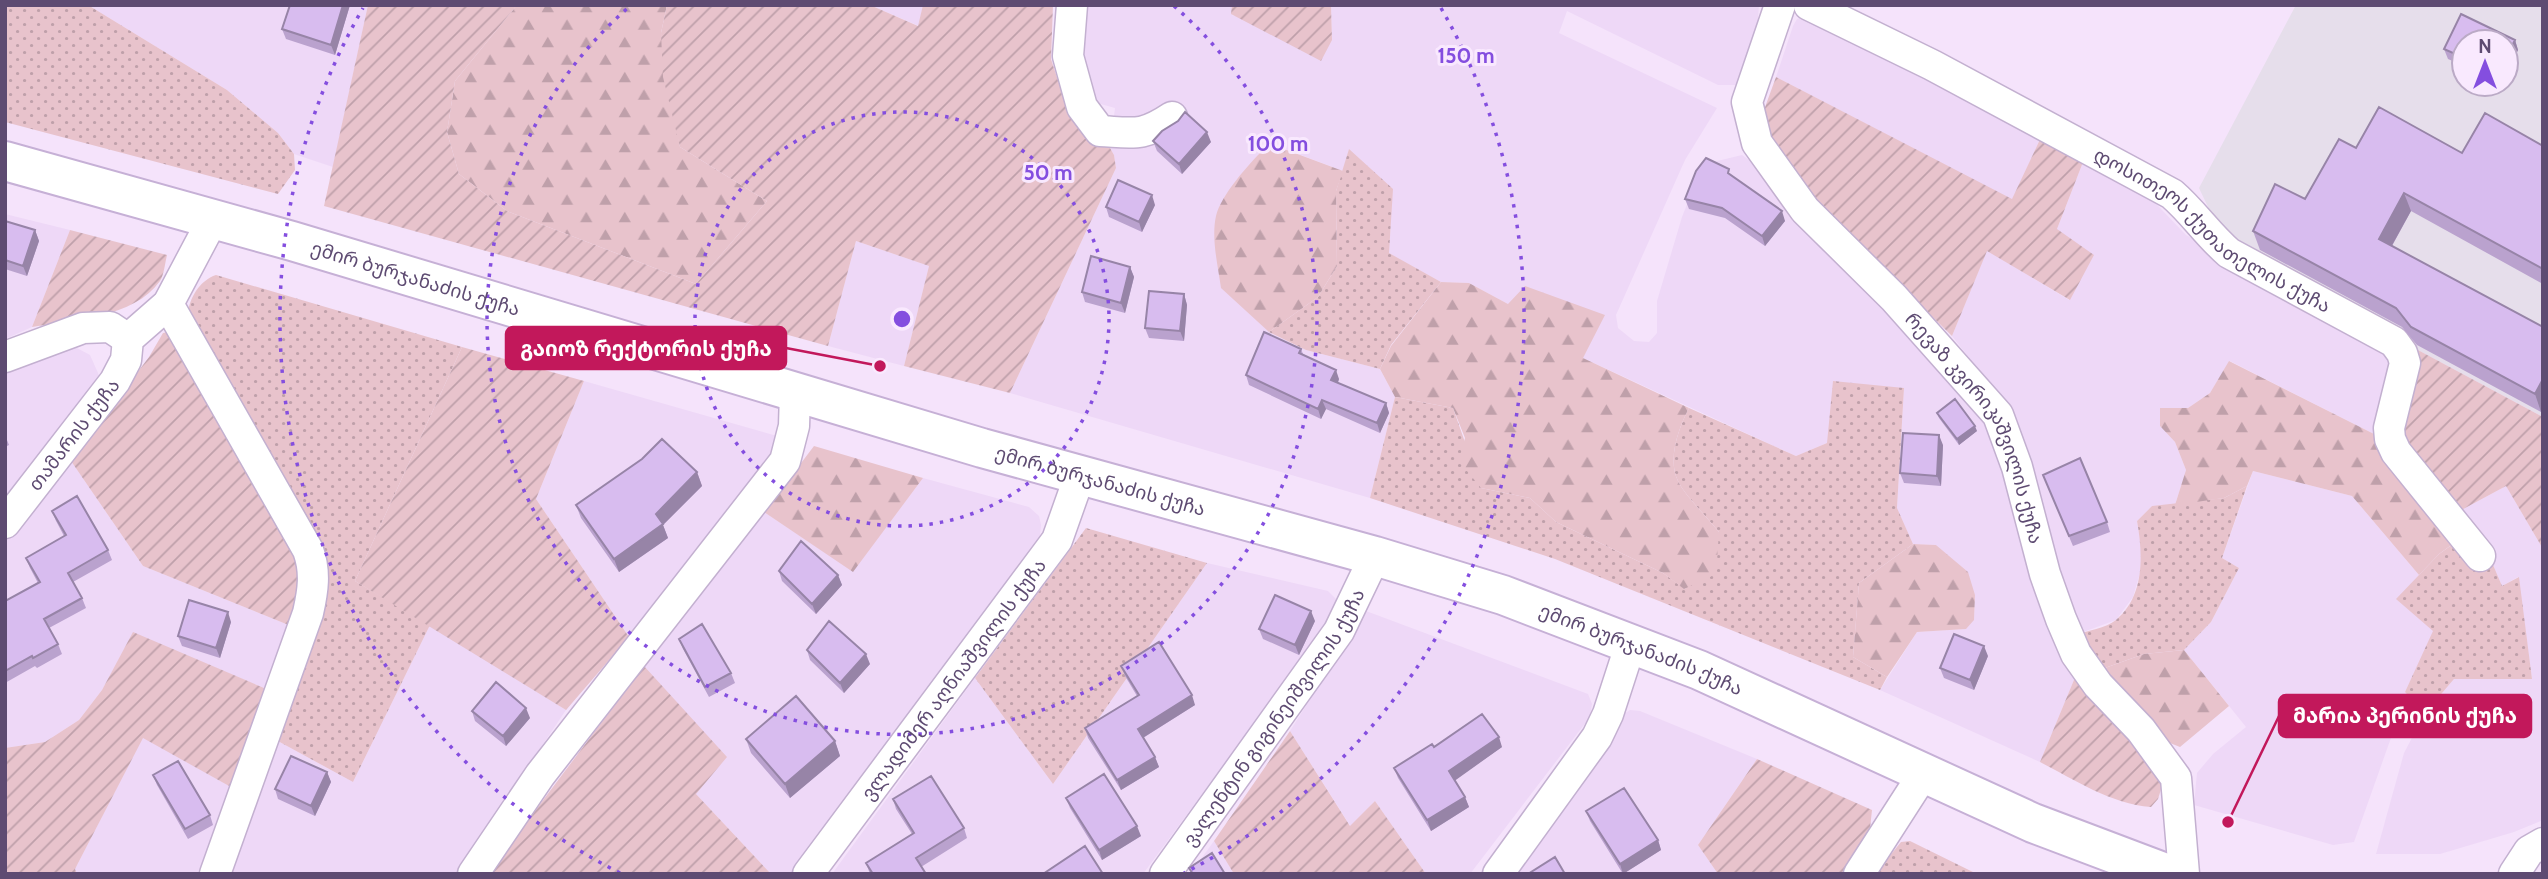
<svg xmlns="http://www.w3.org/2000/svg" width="2548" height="879" font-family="Cabin,'Noto Sans Georgian',sans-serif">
	<defs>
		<pattern id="grass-dots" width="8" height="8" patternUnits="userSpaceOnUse" patternTransform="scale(1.75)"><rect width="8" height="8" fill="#e8c3cc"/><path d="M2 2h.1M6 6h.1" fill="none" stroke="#bfa0aa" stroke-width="1.8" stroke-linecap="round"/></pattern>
		<pattern id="forest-firs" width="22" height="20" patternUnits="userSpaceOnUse" patternTransform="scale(1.75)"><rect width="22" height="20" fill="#e8c3cc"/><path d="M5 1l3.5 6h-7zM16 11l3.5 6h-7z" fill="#bfa0aa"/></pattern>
		<pattern id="garden-furrows" width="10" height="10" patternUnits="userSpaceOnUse" patternTransform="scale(1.75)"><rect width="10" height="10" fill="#e8c3cc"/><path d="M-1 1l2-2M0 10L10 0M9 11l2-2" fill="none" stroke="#bfa0aa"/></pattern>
	</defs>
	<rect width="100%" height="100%" fill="#f5e3fb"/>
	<path fill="#eed8f7" d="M88,5H368L333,167L294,154L278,133L227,90Z
		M870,5H923L919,26Z
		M1088,5H1232V15L1332,40L1331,5H1759L1757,31L1741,85H1718L1567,11L1559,33L1717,108L1685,160L1616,315L1618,328L1634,341L1649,342L1657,333V301L1682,217L1697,179L1709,163L1742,155L1762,169L1980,411L2000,446L2076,675L2040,762L1880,690L1917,632L1965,629L1974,619L1975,595L1936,545L1913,544L1897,509L1904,388L1827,443L1796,456L1583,358L1604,315L1508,304L1469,283L1441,282L1388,253L1391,227L1349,150L1343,171L1285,149L1216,248L1269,332L1306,350L1380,369L1395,397L1370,498L1010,393L1116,168L1114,155L1110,148L1115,108L1097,103L1081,53Z
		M1805,16L2043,133L2012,200L1776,77L1793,26L1797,19Z
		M2085,157L2138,185L2186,235L2396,354L2376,435L2230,361L2210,393L2188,408H2160V426L2175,442L2186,470L2175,505L2152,506L2137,521L2142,551L2140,573L2133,597L2116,620L2075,635L1992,387L1952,336L1987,250L2069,300L2057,229Z
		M5,214L70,230L32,327L5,339Z
		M856,241L929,266L904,366L828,346Z
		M57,345L75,347L90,355L102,382L5,502V365Z
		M584,381L777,436L780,455L629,637L536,499Z
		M71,461L143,566L296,628L271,691L133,633L102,690L79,720L45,742L5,748V542Z
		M2253,471L2352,496L2419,575L2397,599L2434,631L2405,692L2413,700L2392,735L2354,842L2333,845L2194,805L2197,773L2213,754L2246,727L2184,650L2211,622L2239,568L2222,558Z
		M923,478L1029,507L1039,516L1041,525L1039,545L792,874H771L696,794L644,666L764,512L853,571Z
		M2506,486L2543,549V820L2514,832L2440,854H2376L2404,753L2425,713L2454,679H2532L2518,577L2502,586L2488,553L2454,514Z
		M1207,563L1328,591L1337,600L1335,614L1143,874H832L975,678L1053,784Z
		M1366,611L1588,694L1592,704L1590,717L1470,874H1426L1375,801L1351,827L1290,731Z
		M430,625L566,710L456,874H227L276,740L353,782Z
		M1630,710L1640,711L1757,759L1698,845L1718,874H1512L1616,719Z
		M143,737L238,791L208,874H77L75,869Z
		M1214,841L1234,874H1190Z"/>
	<path fill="#e6deeb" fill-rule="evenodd" d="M2296,5H2543V417L2255,263L2219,230L2199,188ZM2464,42H2506V84H2464Z"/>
	<path fill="url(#grass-dots)" d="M5,5H88L227,90L278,133L294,154L295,170L278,194L5,122Z
		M1349,149L1393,189L1389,253L1441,282L1391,345L1380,369L1306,350L1269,332L1318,297L1337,266L1336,191Z
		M216,275L462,347L355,581L430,625L353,782L276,740L324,601L188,316C188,299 200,280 216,275Z
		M1833,381L1904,388L1897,508L1913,544L1859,583L1853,657L1887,677L1880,690L1555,559L1370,498L1395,397L1453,408L1481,488L1530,498L1556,522L1663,573L1685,589L1719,532C1707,517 1686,497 1678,481C1667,459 1679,427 1689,408L1796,456L1827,443Z
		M2247,486L2222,558L2239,568L2211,622L2184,650L2144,654L2102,669L2075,635C2087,631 2106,628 2116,620C2145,596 2143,554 2137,521L2152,506L2224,498Z
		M1086,528L1207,563L1053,784L975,678Z
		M2470,532L2488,553L2502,586L2519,577L2532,679H2454L2425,713L2405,692L2433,631L2396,599L2439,554Z
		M1910,841L1977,874H1875L1901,842Z"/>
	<path fill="url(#forest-firs)" d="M517,5H667L661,33L680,147L767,201L696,284L507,211L459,174L447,132L455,81Z
		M1264,149H1284L1343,171L1336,191L1337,266L1318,297L1269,332L1221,288C1218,266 1211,238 1216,216C1221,195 1248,165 1264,149Z
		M1441,282L1469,283L1508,304L1525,286L1605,315L1583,358L1689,408C1679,427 1667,459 1678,481C1686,497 1707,517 1719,532L1716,574L1684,589L1663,573L1556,522L1530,498L1481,488L1459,461L1465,438L1453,408L1395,397L1380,369L1391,346Z
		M2229,361L2376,435L2457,541L2439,554L2419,575L2352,496L2253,471L2247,486L2224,498L2175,505L2186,470L2175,442L2160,426V408H2188L2210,393Z
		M814,446L923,478L853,572L764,512Z
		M1913,544L1936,545L1968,572L1975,595L1974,620L1966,629L1917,632L1887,677L1853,657L1859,583Z
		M2184,650L2229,706L2180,747L2165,741L2102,669L2144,654Z"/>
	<path fill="url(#garden-furrows)" d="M368,5H517L455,81L447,132L459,174L507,211L696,284L767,201L680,147L663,77L661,33L667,5H870L918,26L923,5H1053L1051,59L1063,96L1092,143L1110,148L1114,155L1116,168L1010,393L904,366L929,266L856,241L828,346L324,206Z
		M1232,5H1331L1332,40L1321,61L1231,14Z
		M1776,77L2012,199L2043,133L2085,157L2057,229L2094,255L2070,300L1987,251L1952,336L1800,187L1771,149L1764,110Z
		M70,230L167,255C165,263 164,275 160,281C134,318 72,320 32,327Z
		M173,331L306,562L296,628L143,566L71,461L149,357L163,333Z
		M2403,342L2543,417V549L2506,486L2454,514L2403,450Z
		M462,347L584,381L536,499L629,637L566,710L355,581Z
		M133,632L271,691L238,791L143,738L75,869L77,874H5V748L45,742L79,720L102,690Z
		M644,666L727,757L696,794L771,874H490L489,872Z
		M2076,675L2130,732L2163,783L2158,799L2151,807C2111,804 2075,780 2040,762Z
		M1290,731L1350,826L1375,801L1426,874H1234L1214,841Z
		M1757,759L1872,810L1869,838L1843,874H1718L1698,845Z"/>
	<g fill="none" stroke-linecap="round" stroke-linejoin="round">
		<defs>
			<g id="street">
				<path d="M1072,5L1068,56L1082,107L1100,131C1135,133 1142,137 1172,117"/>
				<path id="s1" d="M1780,5L1747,102L1757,143L1805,210L1894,298L1998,415L2017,467L2045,574L2061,619L2076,654L2098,685L2141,730L2176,778L2184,874"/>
				<path id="s2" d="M1809,5L1932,65L2172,194C2193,212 2208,235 2229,253L2394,342L2402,353L2405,363L2389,428L2390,439L2396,452L2480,556"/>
				<path d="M168,304L308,550C316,572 313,591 308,613L215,874"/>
				<path d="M5,357L83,328L110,327L128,339"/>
				<path id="s3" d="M5,523L115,381L126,360L128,339L168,304L213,219"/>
				<path d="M473,874L540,775L785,461L794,426L795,393"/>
				<path id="s4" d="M808,874L1057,540L1080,475"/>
				<path id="s5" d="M1165,874L1339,631L1375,556"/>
				<path d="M1498,874L1597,737L1608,714L1631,643"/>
				<path d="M1859,874L1924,773"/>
				<path d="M2514,874L2529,851L2543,843"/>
			</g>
			<g id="secondary">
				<path id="s6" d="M5,161L292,241L982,448L1375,556L1503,595L1699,670L2033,823L2168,874"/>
			</g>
		</defs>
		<use href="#street" stroke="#c3b0d0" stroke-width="33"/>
		<use href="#secondary" stroke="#c6b0d6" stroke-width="42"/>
		<use href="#street" stroke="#fff" stroke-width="30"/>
		<use href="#secondary" stroke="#fff" stroke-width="38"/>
	</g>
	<path fill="#baa2ce" d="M290,5H350L335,55L286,39L282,29Z
		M2461,14L2515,40L2518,50L2506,75V42H2464V66L2448,59L2444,49Z
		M1178,121L1211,142L1182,174L1157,151L1153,141Z
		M2543,146V284L2411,211L2392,246L2543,327V410L2541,412L2417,345L2402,327L2260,250L2253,231L2305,199L2356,148L2462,153Z
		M1732,176L1785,221L1765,246L1725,218L1689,209L1685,199Z
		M1155,205L1142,232L1109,217L1106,207Z
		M5,221L35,230L39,241L27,276L5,269Z
		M1130,267L1134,277L1125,313L1085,302L1082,292Z
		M1184,294L1187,305L1184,341L1149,338L1145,328Z
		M1301,349L1303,354L1339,379L1338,383L1386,403L1389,413L1380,433L1326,409L1321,419L1249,385L1246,375Z
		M1937,413L1977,431L1959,445L1939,418Z
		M5,435L9,445L5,447Z
		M1943,445L1941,486L1904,483L1900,473Z
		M697,472L702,486L663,525L668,538L619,572L581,518L576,505Z
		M2047,485L2107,522L2110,532L2073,546Z
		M52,511L108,550L112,560L73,582L82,598L86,608L49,628L58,644L62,654L37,668L35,666L5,683V601L38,583L30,568L26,558L64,536L56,521Z
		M779,571L838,575L842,585L816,614L782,581Z
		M1315,621L1299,655L1263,639L1259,629Z
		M231,622L220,658L182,646L178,636Z
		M679,639L731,673L735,683L709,697L683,649Z
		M807,650L870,664L844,693L810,660Z
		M1988,656L1974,690L1944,678L1940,668Z
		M1121,666L1195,705L1143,738L1155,757L1159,767L1121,790L1088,738L1085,728L1137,696L1125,676Z
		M472,711L530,718L506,746L475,721Z
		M746,739L835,741L840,756L790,798L751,753Z
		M1434,747H1502L1454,780L1465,797L1469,807L1431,831L1398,778L1394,768Z
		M327,772L331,782L315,816L278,799L275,789Z
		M153,775L210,815L213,825L188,839L157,785Z
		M1066,798L1141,836L1102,860L1070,808Z
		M893,799L964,828L967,838L921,867L926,874H870L866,863L912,834L896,809Z
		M1586,811L1658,840L1661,850L1623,874L1590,821Z"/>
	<path fill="#9784a7" d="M343,5H350L335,55L331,45Z
		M2515,40L2518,50L2506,75V58Z
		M1207,132L1211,142L1182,174L1179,164Z
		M2404,193L2411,211L2385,258L2379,239Z
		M1152,195L1155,205L1142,232L1139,222Z
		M1782,211L1785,221L1765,246L1762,236Z
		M35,230L39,241L27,276L23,266Z
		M1130,267L1134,277L1125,313L1121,303Z
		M1184,294L1187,305L1184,341L1180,331Z
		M1336,370L1339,379L1335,390L1331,380Z
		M2543,379V410L2541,412L2535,394Z
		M1322,400L1326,409L1321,419L1318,409Z
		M1386,403L1389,413L1380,433L1377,423Z
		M1975,426L1977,431L1959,445L1957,439Z
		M1939,435L1943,445L1941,486L1937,476Z
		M697,472L702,486L663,525L668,538L619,572L614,559Z
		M838,575L842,585L816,614L812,604Z
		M1311,611L1315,621L1299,655L1295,645Z
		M228,612L231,622L220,658L216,648Z
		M1984,646L1988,656L1974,690L1970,680Z
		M866,654L870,664L844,693L840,683Z
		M1192,695L1195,705L1141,739L1138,729Z
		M526,708L530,718L506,746L503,736Z
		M1499,737L1502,747L1453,782L1449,771Z
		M835,741L840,756L790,798L785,784Z
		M1155,757L1159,767L1121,790L1117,780Z
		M327,772L331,782L315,816L311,806Z
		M1465,797L1469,807L1431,831L1427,820Z
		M1137,826L1141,836L1102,860L1099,850Z
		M1658,840L1661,850L1623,874L1620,864Z"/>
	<path fill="#d8bcef" stroke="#9784a7" stroke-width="2" d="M290,5H343L331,45L282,29Z
		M2461,14L2515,40L2506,58V42H2464V58L2444,49Z
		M2379,107L2462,153L2485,113L2543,146V269L2404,193L2379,239L2543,327V379L2535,394L2411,327L2396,308L2253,231L2275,184L2305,199L2339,139L2356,148Z
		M1185,112L1207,132L1179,164L1153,141L1162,131L1178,121Z
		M1706,158L1729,169L1728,173L1782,211L1762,236L1722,208L1685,199L1696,171Z
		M1118,180L1152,195L1139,222L1106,207Z
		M5,221L35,230L23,266L5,260Z
		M1091,256L1130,267L1121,303L1082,292Z
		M1149,291L1184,294L1180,331L1145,328Z
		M1264,332L1301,349L1299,353L1336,370L1331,380L1386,403L1377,423L1322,400L1318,409L1246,375Z
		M1955,399L1975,426L1957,439L1937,413Z
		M1903,433L1939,435L1937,476L1900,473Z
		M662,439L697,472L656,514L663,524L614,559L576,505L642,459Z
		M2080,458L2107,522L2069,536L2043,475Z
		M77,496L108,550L68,573L82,598L44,619L58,644L33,658L32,656L5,671V601L40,582L26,558L66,535L52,511Z
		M801,541L838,575L812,604L779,571Z
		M1275,595L1311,611L1295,645L1259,629Z
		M189,600L228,612L216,648L178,636Z
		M829,621L866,654L840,683L807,650Z
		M702,624L731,673L705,687L679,639Z
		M1954,634L1984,646L1970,680L1940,668Z
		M1159,642L1192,695L1138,729L1155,757L1117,780L1085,728L1139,695L1121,666Z
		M496,682L526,708L503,736L472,711Z
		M796,696L835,741L785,784L746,739Z
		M1482,714L1499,737L1449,771L1465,797L1427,820L1394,768L1432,744L1434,747Z
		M291,756L327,772L311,806L275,789Z
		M178,761L210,815L185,829L153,775Z
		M1104,774L1137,826L1099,850L1066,798Z
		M931,776L964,828L916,858L926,874H873L866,863L914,833L893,799Z
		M1624,788L1658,840L1620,864L1586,811Z
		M1085,846L1103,874H1043Z
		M1212,853L1225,874H1193L1189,868Z
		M1555,857L1565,874H1528Z"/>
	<g fill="none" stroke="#844edf" stroke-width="3.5" stroke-dasharray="3.5 7">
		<circle cx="902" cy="319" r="207"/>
		<path d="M1174 6A415 415 0 1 1 630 6"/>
		<path d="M620 873A622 622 0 0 1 363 8M1441 8A622 622 0 0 1 1184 873"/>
	</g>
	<g text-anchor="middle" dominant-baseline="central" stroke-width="6" stroke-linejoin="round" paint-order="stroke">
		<g font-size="19" fill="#5e4b72" stroke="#f9e9fe">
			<text stroke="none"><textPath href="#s2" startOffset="464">დოსითეოს ქუთათელის ქუჩა</textPath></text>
			<text stroke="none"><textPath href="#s6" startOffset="427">ემირ ბურჯანაძის ქუჩა</textPath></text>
			<text stroke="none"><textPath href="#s1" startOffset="509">რევაზ კვირიკაშვილის ქუჩა</textPath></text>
			<text stroke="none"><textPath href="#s3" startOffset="112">თამარის ქუჩა</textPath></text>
			<text stroke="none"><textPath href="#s6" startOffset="1141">ემირ ბურჯანაძის ქუჩა</textPath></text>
			<text stroke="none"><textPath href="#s6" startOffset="1708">ემირ ბურჯანაძის ქუჩა</textPath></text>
			<text stroke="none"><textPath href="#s4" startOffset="243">ვლადიმერ აღნიაშვილის ქუჩა</textPath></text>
			<text stroke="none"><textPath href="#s5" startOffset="191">ვალენტინ გიგინეიშვილის ქუჩა</textPath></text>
		</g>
	</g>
	<circle cx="902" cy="319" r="10" fill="#844edf" stroke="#f9e9fe" stroke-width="3.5"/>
	<g font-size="21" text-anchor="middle" font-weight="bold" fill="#844edf" stroke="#f9e9fe" stroke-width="6" stroke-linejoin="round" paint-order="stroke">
		<text x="1466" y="63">150 m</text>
		<text x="1278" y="151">100 m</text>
		<text x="1048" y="180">50 m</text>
	</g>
	<path fill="none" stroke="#c2185b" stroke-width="2.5" d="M880 366L786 348M2228 822L2279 716"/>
	<g fill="#c2185b" stroke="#f9e9fe" stroke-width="2.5">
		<circle cx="880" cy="366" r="7"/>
		<circle cx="2228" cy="822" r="7"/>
	</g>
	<g fill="#c2185b" stroke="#c2185b" stroke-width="2.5">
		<rect x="506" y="327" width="280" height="42" rx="7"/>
		<rect x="2279" y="695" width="252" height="42" rx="7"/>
	</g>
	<g font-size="21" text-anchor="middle" font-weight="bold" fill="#fff">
		<text x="646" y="356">გაიოზ რექტორის ქუჩა</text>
		<text x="2405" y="723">მარია პერინის ქუჩა</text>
	</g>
	<rect width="2548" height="879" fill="none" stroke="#5e4b72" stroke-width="14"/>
	<g transform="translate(2485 63)"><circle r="33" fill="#f9e9fe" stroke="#bbaac6" stroke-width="2"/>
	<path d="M0-5L12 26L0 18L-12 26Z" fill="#844edf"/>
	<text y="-10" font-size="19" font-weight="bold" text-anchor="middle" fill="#5e4b72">N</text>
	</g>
</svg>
